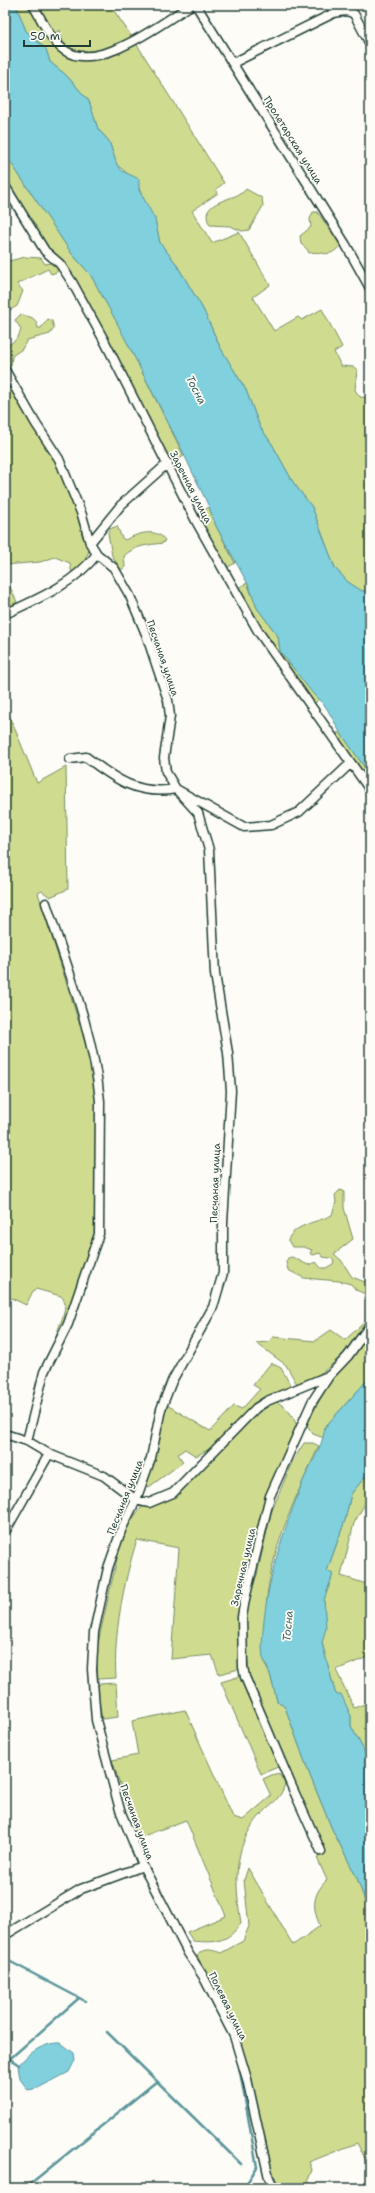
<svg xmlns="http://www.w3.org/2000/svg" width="375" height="2193" font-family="'Shantell Sans',sans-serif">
	<rect width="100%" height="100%" fill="#fdfcf7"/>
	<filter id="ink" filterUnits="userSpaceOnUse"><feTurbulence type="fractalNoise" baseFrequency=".025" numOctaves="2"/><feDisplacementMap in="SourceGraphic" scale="8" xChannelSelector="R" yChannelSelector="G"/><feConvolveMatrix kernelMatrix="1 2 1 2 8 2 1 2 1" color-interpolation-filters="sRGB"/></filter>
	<g filter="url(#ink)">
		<path fill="#cfdc90" stroke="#778c62" d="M16,5H110L132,37C105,49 89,61 63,43L60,30L48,37C53,42 58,48 63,53C83,69 115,50 136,43L224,183L216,189L218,193L192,211L212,243L239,232L270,285L253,297L274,331L298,317L302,320L322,309L342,347L334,352L341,366L354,367L357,370L355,390L360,397L370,398V591H362L348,582L335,568L312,507L293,482L272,444L260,427L246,390L220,347L203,309L175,262L160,243L155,219L150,213L138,186L128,174L117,165L109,141L98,129L89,101L66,75L50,62L46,49L26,31Z
			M5,154L72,254L90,274L117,322L184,456L170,464L47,245L5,181Z
			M246,189L262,198L263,206L249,230L242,231L230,226L210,225C195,200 240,200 246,189Z
			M313,212H317C325,221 328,231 339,238L340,246C327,260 324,250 309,253L307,249L301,244L300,236L311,227L310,219Z
			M25,257L41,258L45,264L51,263L57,267V272L51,274L48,269L17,284L23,291L17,306L5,313V262Z
			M20,315C31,317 35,316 38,328H41L48,319L52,321L54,328L50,334L27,340L22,349L12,356L11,366L5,364V345C13,345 20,336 21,329L15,320Z
			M5,379L58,463L80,515L82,535L89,551L81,568L72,575L70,563L55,557L40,562L5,565Z
			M209,507L216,526L235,563L225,569L196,515Z
			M117,526L122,538L125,540C136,534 156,527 165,540L163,543C149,545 135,545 124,556L125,567L121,570L112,556L108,533L110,529Z
			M5,576L17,602L5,608Z
			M247,583L257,608L278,636L280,651L319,699L313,705L275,651L236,589Z
			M5,705L37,783L66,767L68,889L50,897L42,891L38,893L93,1067L98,1101L94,1242L70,1316L56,1339C56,1328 72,1306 61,1296L36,1289L33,1291L26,1305L5,1295Z
			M340,732L370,775V785L334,734Z
			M340,1190L344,1192V1208L353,1239L334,1254L341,1260L352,1277L370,1284V1296L356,1290L351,1284L339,1281L304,1278L288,1270L286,1262L288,1258L292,1257L308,1265L316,1262L321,1268H326L333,1264L334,1260L331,1258L323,1257L320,1253L313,1255L310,1253L312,1250L304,1247H292L288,1240C294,1224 319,1222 332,1215L336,1202L335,1195Z
			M368,1319C350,1349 331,1371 298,1386L286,1365L256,1343L269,1342L273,1337L315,1341L331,1330L345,1340Z
			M370,1331V1377L325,1427L324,1438L313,1434L307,1425C324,1387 344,1363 370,1331Z
			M271,1363L281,1368L292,1388L271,1396L213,1447L196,1456L185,1449L178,1454L183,1462L149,1487L146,1484L167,1405L210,1431L234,1406L242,1409L260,1389L253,1385Z
			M275,1401C287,1407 292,1414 297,1426L250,1568L239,1669L219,1674L212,1655L171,1659L179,1548L137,1540C124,1580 113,1636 116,1678L98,1679L96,1652L121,1541L131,1520L141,1508L170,1497L203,1469L258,1412Z
			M304,1443H313L319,1446C299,1489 277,1536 269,1583C264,1609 266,1639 265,1665L270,1674L277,1701L285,1707L309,1773L332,1829L357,1878L370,1915V2168L357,2143L309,2162L312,2170L308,2180L312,2188H279L265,2151L252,2080L243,2052L225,2009L197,1956C204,1947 213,1950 221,1953L243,1941L249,1926L244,1880L248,1868L293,1945L320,1926C312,1907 312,1895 327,1880L317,1858L326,1853L293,1785L249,1677L246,1635L245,1615L248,1596L257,1575L271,1513L292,1462Z
			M370,1476V1499L367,1500L354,1523L341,1576L370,1585V1656L336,1670L354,1708L370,1702V1762L351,1726V1716L335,1692L322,1643L325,1624L324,1600L333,1574L327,1571L345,1520L351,1494L364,1478Z
			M241,1676L272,1745L278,1767L261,1774L221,1682Z
			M116,1683L118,1717L102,1719L97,1689L99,1684Z
			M185,1710L233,1817L243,1820L271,1796L263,1779L274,1774L280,1775L285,1784C281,1799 269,1806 259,1817C232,1847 235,1886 241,1923C228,1943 214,1943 193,1941L187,1932L226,1916L186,1820L138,1838L112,1760L138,1755L132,1721Z"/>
		<path fill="#81d0de" stroke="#5a959a" d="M5,5H16L26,31L46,49L50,62L66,75L89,101L98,129L109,141L117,165L122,171L139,179V190L155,219L160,243L175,262L203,309L220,347L246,390L260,427L272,444L293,482L312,507L335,568L348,582L362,591H370V775L340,732L326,707L313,694L280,651L278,636L257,608L249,586L216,526L209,507L180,446L116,321L90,274L72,254L5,154Z
			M370,1377V1476L364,1478L351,1494L345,1520L327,1571L333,1574L324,1600L326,1628L322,1643L335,1692L337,1695L341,1694L351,1716V1726L370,1762V1915L357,1878L332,1829L309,1773L285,1707L277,1701L270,1674L263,1658L262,1648C264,1589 280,1541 301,1486C308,1467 323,1448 325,1427Z
			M61,2043L74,2053L75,2060L69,2072L38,2088L28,2090L20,2079L18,2066C28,2053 45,2042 61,2043Z"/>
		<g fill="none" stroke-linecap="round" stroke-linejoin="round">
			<path stroke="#5a959a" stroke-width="2.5" d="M9,1961L85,2001
				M107,2032L241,2164
				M10,2059L19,2065
				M5,2063L79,1998
				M239,2066L257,2167L244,2188
				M25,2188L157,2081"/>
			<defs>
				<path id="minor" d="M33,5C42,20 50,40 64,50C97,74 162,23 191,5
					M196,5L346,245L370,288
					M233,63L334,13C342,11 348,10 354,14L370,44
					M5,186L45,251L60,264L72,282L105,342L196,521L258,631L370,790
					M5,370L36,424L59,459L82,515L90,543L97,554L114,568L130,596L146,634L168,700L170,716L164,758L166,772L176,789L198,813L209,850L215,974L228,1053L231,1091L223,1223V1273L213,1307L172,1381L161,1409L151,1458L136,1500L122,1528L108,1568L94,1632L92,1669L96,1720L120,1810L143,1866L188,1953L203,1976L234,2036L247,2079L269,2178L274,2188
					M90,543L121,505L168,463
					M5,614C38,599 74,584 97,554
					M70,759L86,757C115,779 138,796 176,789L244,827L271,825L299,812L351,763
					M5,1434L27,1441L49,1454L104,1476L136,1500L149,1503L173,1493L256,1408L267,1401L328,1376
					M27,1441L44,1372L68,1324L99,1234L100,1101C94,1034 67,967 46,903
					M5,1532L49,1454
					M321,1851L292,1787L245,1677L243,1667L242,1617L245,1599L270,1496L312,1402L329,1376L348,1356L370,1325
					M5,1935L81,1889L143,1866"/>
			</defs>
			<use href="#minor" stroke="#1f3d34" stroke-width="11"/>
			<use href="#minor" stroke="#fdfcf7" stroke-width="8"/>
		</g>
	</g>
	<g text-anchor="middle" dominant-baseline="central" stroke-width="3.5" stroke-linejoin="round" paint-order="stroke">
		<g font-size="10" fill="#1f3d34" stroke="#fdfcf7">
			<text transform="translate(293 140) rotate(58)">Пролетарская улица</text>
			<text transform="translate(191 487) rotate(63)">Заречная улица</text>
			<text transform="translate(163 658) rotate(71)">Песчаная улица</text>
			<text transform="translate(215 1183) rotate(-88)">Песчаная улица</text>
			<text transform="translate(125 1497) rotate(-68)">Песчаная улица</text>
			<text transform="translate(243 1567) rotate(-77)">Заречная улица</text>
			<text transform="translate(137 1822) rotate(70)">Песчаная улица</text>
			<text transform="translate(228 2006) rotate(64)">Полевая улица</text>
		</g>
		<g font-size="11" font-style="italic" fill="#38625e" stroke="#fdfcf7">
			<text transform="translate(196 390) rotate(63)">Тосна</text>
			<text transform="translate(288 1626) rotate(-85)">Тосна</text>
		</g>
	</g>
	<rect width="375" height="2193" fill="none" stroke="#fdfcf7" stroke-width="20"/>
	<rect x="10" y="10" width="355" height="2173" fill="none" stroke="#1f3d34" stroke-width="1.5" filter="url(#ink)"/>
	<path d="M24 40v6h66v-6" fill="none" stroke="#1f3d34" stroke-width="2"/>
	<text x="30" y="40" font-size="12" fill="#1f3d34" stroke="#fdfcf7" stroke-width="3" paint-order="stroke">50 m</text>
</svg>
